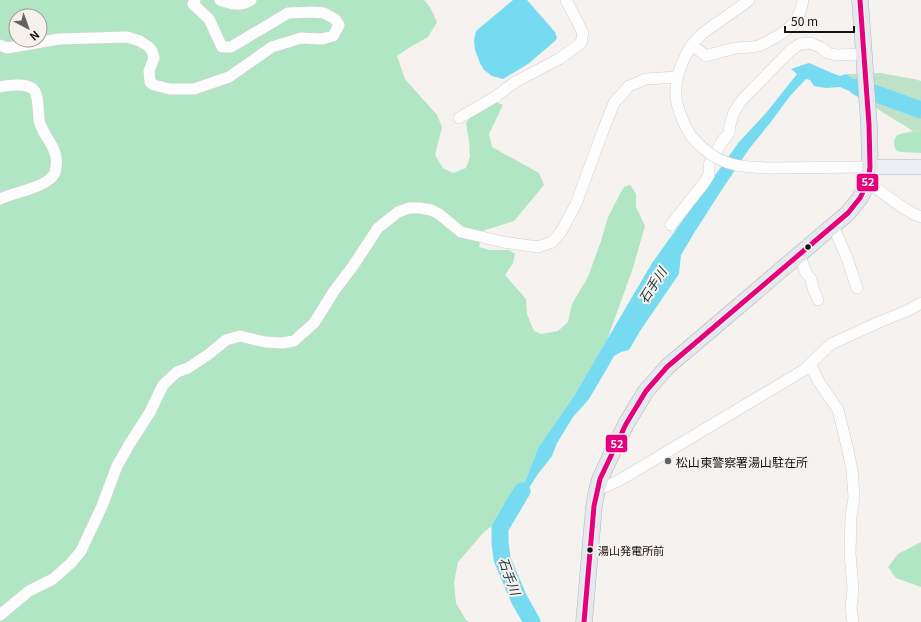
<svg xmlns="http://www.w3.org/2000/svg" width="921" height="622" font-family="Georgia,'Noto Sans JP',serif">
	<rect width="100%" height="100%" fill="#f5f2ef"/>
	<path fill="#bde2c8" d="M880,73L914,79L921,81V132L913,131L847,90L877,95L846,74Z"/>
	<path fill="#b1e6c5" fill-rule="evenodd" d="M0,0H424L430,7L437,22L428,37L410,47L397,56L405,79L437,115L442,127L435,155L443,168L453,173L466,168L470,157L469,140L466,123L471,116L496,102L503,105L489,134L492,147L539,173L544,185L514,221L482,231L479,247L490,250H509L515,254L513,263L505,275L526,299L527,314L534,331L541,334L558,331L568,322L572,304L588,277L601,241L608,217L620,194L624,187L630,185L636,194V207L645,226L633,268L607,340L574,396L538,448L527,477L511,511L484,532L458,562L454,582L456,603L466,620L469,622H0ZM16,16H40V40H16Z
		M913,131L921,132V153L901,152L897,151C893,145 893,141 897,135Z
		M921,542V587L896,578L888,567L898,554Z"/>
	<path fill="#76dbf1" d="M513,0H527L555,32L557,38L555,41L528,64L503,79L492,76L484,70L480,63L475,50L474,40L476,31Z
		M809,63L832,73L840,76L846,74L879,96L847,90L840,87L826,88L814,86L810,80L806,79L790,96L770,123L749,149L721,191L694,233L681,255L679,274L640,331L629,350L621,352L614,356L609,365L589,399L573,417L557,443L552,456L538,474L523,497L511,511L527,477L538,448L574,396L652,263L739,142L766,113L797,74L791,69Z"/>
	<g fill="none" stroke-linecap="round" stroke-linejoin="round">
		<path stroke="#76dbf1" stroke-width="17" d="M857,87L921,110
			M522,491L500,528V542L502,559L519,599L532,622"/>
		<defs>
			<path id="minor" d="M220,0C231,4 241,7 251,0
				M0,45L7,48L59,39L127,37L140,41L149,47L152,51L154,58L149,71L150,82L154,85L170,89H194L229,77L272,47L301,38L322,39L333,36L339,25L335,19L324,13L312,12L288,13L231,47H222L209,19L193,4L195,0
				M692,45L706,56C716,53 726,50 736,48C743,47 750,48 758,46C763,44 769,41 774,38C792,28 800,20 803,0
				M0,87C8,85 26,83 33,89C40,95 37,115 40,124C46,140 59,149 56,167C55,169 56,171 55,173C47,188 14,192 0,199
				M459,118L495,97L515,82L559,59L581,43L583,33L566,0
				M691,136C675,109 670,89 684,59C688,50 694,41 702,34C717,22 734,12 749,0
				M768,168L870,167
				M868,182C882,192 905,212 921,217
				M671,225L704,183L709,175V165L721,143L729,133L730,125L734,112L742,100L778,63L791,50L800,44L810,43L820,47L828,53L837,55L864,54
				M833,226L847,258L857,288
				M797,256L802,262L806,273L811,279L813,288L818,300
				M810,364L819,382L838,410L847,446L852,470L854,497L851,517L850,554L853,588L851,608L853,622
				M597,490L620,480L752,401L804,370L831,344L877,323L909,310L921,303
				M0,615L29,591L53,579L71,563L81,551L102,506L117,466L129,445L150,412L163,385L177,372L188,368L209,354L226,340L240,336L265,342L282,343L294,341L314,323L334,291L353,266L378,228L398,212L409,208H420L431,210L439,214L461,232L503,242L538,247L552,242L561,232L576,204L604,128L614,103L629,86L646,79L677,77"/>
			<path id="major" d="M870,167H921"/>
			<path id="highway" d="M584,622L594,506L597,490L600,479L605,468L626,424L646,391L667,367L848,213L860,198L868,182L870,167L869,125L860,0"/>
		</defs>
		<use href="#minor" stroke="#d2cfcd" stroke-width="12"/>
		<use href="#major" stroke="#b0b5ba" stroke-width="15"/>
		<use href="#highway" stroke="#b0b5ba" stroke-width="17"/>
		<use href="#minor" stroke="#fefdfd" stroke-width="11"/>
		<use href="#major" stroke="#eceff3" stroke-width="14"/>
		<use href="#highway" stroke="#e2e8ed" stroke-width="16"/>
		<defs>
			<path id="minor-bridge" d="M691,136C695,140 699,145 704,149C723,166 743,167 768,168"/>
		</defs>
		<use href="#minor-bridge" stroke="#d2cfcd" stroke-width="12" stroke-linecap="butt"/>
		<use href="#minor-bridge" stroke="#fefdfd" stroke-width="11"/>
		<defs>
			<path id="bus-1" d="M584,622L594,506L600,479L626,424L646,391L667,367L848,213L860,198L868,182L870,167L869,125L860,0"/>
		</defs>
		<use href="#bus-1" stroke="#f7f1ed" stroke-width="8"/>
		<use href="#bus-1" stroke="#e5007d" stroke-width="5"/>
	</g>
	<g fill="#161413" stroke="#f7f1ed" stroke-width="1.5">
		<circle cx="808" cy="247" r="3.5"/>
		<circle cx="590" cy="550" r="3.5"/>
	</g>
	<circle fill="#646260" stroke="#f7f1ed" stroke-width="1.5" cx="668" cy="461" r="4"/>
	<g text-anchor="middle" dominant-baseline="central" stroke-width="4" stroke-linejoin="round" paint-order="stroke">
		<g font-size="11" fill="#161413" stroke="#f7f1ed" text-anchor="start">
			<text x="598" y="550">湯山発電所前</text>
		</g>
		<g font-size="12" fill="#161413" stroke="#f7f1ed" text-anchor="start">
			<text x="676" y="461">松山東警察署湯山駐在所</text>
		</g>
		<g font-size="13" font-style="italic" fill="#243c42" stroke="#f7f1ed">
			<text transform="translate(652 285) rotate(-57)">石手川</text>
			<text transform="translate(510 576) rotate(70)">石手川</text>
		</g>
	</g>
	<g stroke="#f7f1ed" stroke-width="1.5">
		<rect x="856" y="173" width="23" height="19" rx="4" fill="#e5007d"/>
		<rect x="605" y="434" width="23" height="19" rx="4" fill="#e5007d"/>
	</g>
	<g font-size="11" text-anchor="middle" font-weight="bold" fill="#fff">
		<text x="868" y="186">52</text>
		<text x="617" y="448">52</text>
	</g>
	<g transform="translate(28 28) rotate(139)"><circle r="19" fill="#f7f1ed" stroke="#9d9996"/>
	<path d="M0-3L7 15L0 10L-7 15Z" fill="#646260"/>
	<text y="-6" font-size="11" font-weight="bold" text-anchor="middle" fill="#161413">N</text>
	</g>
	<path d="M785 26v6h69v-6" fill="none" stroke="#161413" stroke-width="2"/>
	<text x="791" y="26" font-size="12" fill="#161413" stroke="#f7f1ed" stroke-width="3" paint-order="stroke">50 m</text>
</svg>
